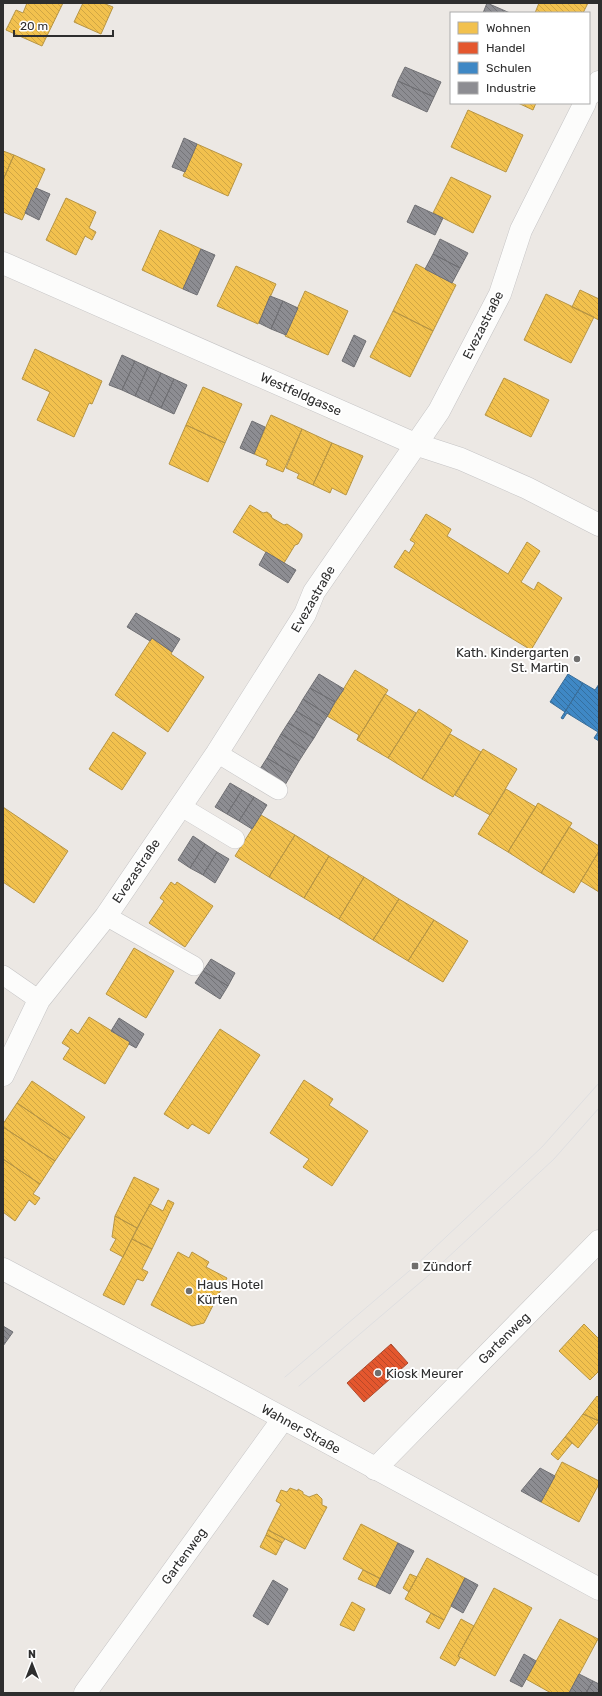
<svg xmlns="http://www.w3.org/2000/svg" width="602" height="1696" font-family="Rubik,sans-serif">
	<defs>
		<pattern id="homes-back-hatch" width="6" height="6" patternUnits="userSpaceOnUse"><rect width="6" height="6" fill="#f2c14e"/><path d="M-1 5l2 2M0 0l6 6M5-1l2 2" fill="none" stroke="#d0a644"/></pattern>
		<pattern id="shops-back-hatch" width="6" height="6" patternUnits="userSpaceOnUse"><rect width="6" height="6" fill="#e4572e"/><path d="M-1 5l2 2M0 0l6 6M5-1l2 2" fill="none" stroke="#b94828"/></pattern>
		<pattern id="schools-back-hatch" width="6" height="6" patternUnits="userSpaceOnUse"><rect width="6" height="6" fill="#3f88c5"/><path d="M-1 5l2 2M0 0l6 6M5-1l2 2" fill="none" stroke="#3570a0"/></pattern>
		<pattern id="industry-back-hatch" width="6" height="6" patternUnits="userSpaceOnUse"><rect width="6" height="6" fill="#8d8d92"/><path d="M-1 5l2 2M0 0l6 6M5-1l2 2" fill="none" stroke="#747478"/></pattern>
	</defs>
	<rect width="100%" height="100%" fill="#ece8e4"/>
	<path fill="url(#homes-back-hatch)" stroke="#b79544" d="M27,3H63L42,46L6,30L16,10L23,13Z
		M83,3H103L113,7L101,34L74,22Z
		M539,3H588L583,13H535Z
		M518,103H536L533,110Z
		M468,110L523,135L506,172L451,147Z
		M197,144L242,164L228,196L183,176Z
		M3,151L14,155L3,180Z
		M14,155L45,169L22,220L3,212V180Z
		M451,177L491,196L473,233L433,213Z
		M66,198L96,212L89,228L96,232L92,240L85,236L76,255L46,240Z
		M160,230L201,249L183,289L142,270Z
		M416,264L456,285L433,331L393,311Z
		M236,266L276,284L258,324L217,306Z
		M580,290L599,299V320L572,307Z
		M305,291L348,311L328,355L285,336Z
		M546,294L594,317L571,363L524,340Z
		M393,311L433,331L410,377L370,357Z
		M35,349L102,381L92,404L89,403L74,437L37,420L50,392L22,379Z
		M504,378L549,400L531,437L485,415Z
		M203,387L242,404L225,443L186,425Z
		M271,415L302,429L283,472L266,465L268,460L254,454Z
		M186,425L225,443L208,482L169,464Z
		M302,429L332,443L313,485L297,478L299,474L286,468Z
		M332,443L363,456L346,495L332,488L330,493L313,485Z
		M250,505L263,513L267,512L271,515L272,518L284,525L287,524L302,534V537L298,544L295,545L284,563L233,532Z
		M426,514L451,529L447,536L508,574L527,542L540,551L521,582L534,590L538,582L562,598L531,650L394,567L405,550L409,553L415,543L410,540Z
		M152,638L172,652L171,654L204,677L168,732L115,695Z
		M355,670L388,690L357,740L359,735L327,716Z
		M385,694L416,713L388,758L357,740Z
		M419,709L452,730L422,779L388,758Z
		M113,732L146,753L122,790L89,769Z
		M450,734L481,752L453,797L422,779Z
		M483,749L517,769L490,815L455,795Z
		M506,789L536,807L508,852L478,834Z
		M538,803L572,823L541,873L508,852Z
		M3,807L68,851L34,903L3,882Z
		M261,815L295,835L269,877L235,856Z
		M569,827L599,846V851L574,893L541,873Z
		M295,835L329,856L304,898L269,877Z
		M599,851V892L581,881Z
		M329,856L364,877L339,919L304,898Z
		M364,877L399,899L373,940L339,919Z
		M171,882L175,885L177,882L213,906L185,947L149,923L164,901L160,898Z
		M399,899L434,920L408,961L373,940Z
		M434,920L468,941L443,982L408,961Z
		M134,948L174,971L146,1018L106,994Z
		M89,1017L130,1042L105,1084L63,1059L70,1048L62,1043L71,1029L78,1034Z
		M220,1029L260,1055L209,1134L192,1124L188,1129L164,1114Z
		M304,1080L333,1099L329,1105L368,1131L332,1186L303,1167L309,1159L270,1133Z
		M32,1081L85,1117L70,1139L17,1103Z
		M17,1103L70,1139L55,1161L3,1127V1124Z
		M3,1127L55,1161L40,1184L3,1159Z
		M3,1159L40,1184L33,1194L40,1198L35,1205L29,1200L15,1221L3,1212Z
		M134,1177L159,1189L137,1228L115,1216Z
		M168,1200L174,1203L152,1249L132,1239L150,1204L163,1211Z
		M115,1216L137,1228L123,1257L110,1250L116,1239L112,1237Z
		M132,1239L152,1249L142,1269L148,1272L143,1281L137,1279L124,1305L103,1295Z
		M178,1252L189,1258L192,1252L209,1262L206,1267L227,1278L204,1323L192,1326L151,1305Z
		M584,1324L599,1339V1371L590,1380L559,1351Z
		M597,1396L599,1398V1421L583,1414Z
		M583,1414L599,1421L578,1448L565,1437Z
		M565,1437L572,1443L558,1460L551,1454Z
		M562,1462L599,1481V1484L579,1522L541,1502Z
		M290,1488L298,1491V1489L303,1492V1494L309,1497L317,1494L322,1499V1505L327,1507L305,1549L268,1530L281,1504L276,1501L281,1490L287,1492Z
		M361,1524L398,1543L381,1579L343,1559Z
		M268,1530L285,1539L282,1543L266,1535Z
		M266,1535L282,1543L276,1555L260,1547Z
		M427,1558L465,1578L444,1620L405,1599Z
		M363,1570L381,1579L376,1587L358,1579Z
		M410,1574L417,1577L409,1592L403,1588Z
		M494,1588L532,1608L495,1676L458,1656Z
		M352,1602L365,1609L354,1631L340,1625Z
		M431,1613L444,1620L439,1629L426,1622Z
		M461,1619L474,1626L458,1656L460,1658L455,1666L440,1658Z
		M560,1619L598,1639L569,1693H551L526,1679Z"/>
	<path fill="url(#shops-back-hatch)" stroke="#ad4b2e" d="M391,1344L408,1363L364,1402L347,1383Z"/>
	<path fill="url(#schools-back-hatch)" stroke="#3a6d98" d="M568,674L583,683L565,712L550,702Z
		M583,683L595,690L599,684V741L594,738L598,732L567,713L563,719L561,718Z"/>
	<path fill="url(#industry-back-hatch)" stroke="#707074" d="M487,3L510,13H483Z
		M405,67L441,82L434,97L398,81Z
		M398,81L434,97L427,112L392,96Z
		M184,138L197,144L185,172L172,167Z
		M36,188L50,194L39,220L25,213Z
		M415,205L443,218L435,235L407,222Z
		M440,239L468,253L460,268L433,254Z
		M201,249L215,255L197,295L183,289Z
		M433,254L460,268L452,283L425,269Z
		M270,296L283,301L271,329L259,323Z
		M283,301L298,308L286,335L271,329Z
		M354,335L366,341L354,367L342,361Z
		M122,355L135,361L122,390L109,385Z
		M135,361L148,367L135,396L122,390Z
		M148,367L161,373L148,402L135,396Z
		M161,373L174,379L161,408L148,402Z
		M174,379L187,385L174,414L161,408Z
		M252,421L265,427L254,454L240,448Z
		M266,552L296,570L288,583L259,565Z
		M136,613L180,639L172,652L152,638L150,641L127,627Z
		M319,674L344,689L335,702L310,688Z
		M310,688L335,702L328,715L303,699Z
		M303,699L328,715L321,726L296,711Z
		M296,711L321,726L314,738L288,723Z
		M288,723L314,738L306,750L281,734Z
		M281,734L306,750L299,761L274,746Z
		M274,746L299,761L292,773L267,758Z
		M267,758L292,773L285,785L260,769Z
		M230,783L242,790L227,814L215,807Z
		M242,790L254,797L239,821L227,814Z
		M254,797L267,805L252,829L239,821Z
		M193,836L205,844L190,868L178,860Z
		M205,844L217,852L203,875L190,868Z
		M217,852L229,859L215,883L203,875Z
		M211,959L235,973L228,986L203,971Z
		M203,971L228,986L220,999L195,983Z
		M119,1018L144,1034L136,1048L129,1044L130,1042L111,1031Z
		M3,1326L13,1332L3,1346Z
		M540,1468L555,1476L541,1502L521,1491Z
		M398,1543L414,1551L390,1594L376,1587Z
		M465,1578L478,1585L463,1613L451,1606Z
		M273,1580L288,1589L268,1625L253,1616Z
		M524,1654L536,1661L522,1687L510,1681Z
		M579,1674L593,1681L586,1693H569Z
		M593,1681L599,1684V1693H586Z"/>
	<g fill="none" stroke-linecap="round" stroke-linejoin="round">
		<defs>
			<path id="service" d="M217,753L278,790
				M180,806L235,839
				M106,916L194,966
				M3,975L39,1000"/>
			<path id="minor" d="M589,95L599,82
				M3,263L415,444L461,459L527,488L599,525
				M3,1075L39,1000L106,916L217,753L305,614L314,592L439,411L500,294L521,230L585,103
				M375,1469L599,1241
				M85,1693L283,1419"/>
			<path id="tertiary" d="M3,1269L216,1382L599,1589"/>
		</defs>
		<use href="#service" stroke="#c5c4c5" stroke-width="20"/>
		<use href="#minor" stroke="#c5c4c5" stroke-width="23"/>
		<use href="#tertiary" stroke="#c5c4c5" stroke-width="23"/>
		<use href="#service" stroke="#fcfcfb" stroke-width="19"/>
		<use href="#minor" stroke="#fcfcfb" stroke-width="22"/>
		<use href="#tertiary" stroke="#fcfcfb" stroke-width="22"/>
		<path stroke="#dfdfe1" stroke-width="1" d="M285,1377L415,1266L542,1147L599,1083
			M299,1386L429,1275L554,1159L599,1108"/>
	</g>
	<g fill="#706f6e" stroke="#fff" stroke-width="1.5">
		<circle cx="577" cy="659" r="4"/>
		<rect x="411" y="1262" width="8" height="8" rx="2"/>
		<circle cx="189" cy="1291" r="4"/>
		<circle cx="378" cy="1373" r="4"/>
	</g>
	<g text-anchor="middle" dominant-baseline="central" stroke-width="4" stroke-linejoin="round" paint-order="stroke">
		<g font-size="13" fill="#2e2e2e" stroke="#fff">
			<text transform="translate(483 325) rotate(-63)">Evezastraße</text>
			<text transform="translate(301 394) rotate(24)">Westfeldgasse</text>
			<text transform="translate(313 599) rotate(-60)">Evezastraße</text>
			<text transform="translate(136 871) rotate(-56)">Evezastraße</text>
			<text transform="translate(504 1338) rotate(-45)">Gartenweg</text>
			<text transform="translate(301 1429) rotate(29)">Wahner Straße</text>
			<text transform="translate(184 1556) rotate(-54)">Gartenweg</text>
		</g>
		<g font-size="13" fill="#2e2e2e" stroke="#fff" text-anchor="start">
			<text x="569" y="652" text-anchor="end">Kath. Kindergarten<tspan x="569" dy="15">St. Martin</tspan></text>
			<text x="423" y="1266">Zündorf</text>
			<text x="197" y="1284">Haus Hotel<tspan x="197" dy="15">Kürten</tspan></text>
			<text x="386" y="1373">Kiosk Meurer</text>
		</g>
	</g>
	<rect width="602" height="1696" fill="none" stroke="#2e2e2e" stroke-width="8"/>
	<rect x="450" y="12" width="140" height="92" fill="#ffffff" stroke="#ababab"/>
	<rect x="458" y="22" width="20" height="12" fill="#f2c14e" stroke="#ababab"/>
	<text x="486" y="32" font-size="12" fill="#2e2e2e">Wohnen</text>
	<rect x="458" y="42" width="20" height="12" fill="#e4572e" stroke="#ababab"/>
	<text x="486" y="52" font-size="12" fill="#2e2e2e">Handel</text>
	<rect x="458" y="62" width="20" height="12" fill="#3f88c5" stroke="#ababab"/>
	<text x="486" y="72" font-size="12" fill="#2e2e2e">Schulen</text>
	<rect x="458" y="82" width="20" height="12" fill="#8d8d92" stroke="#ababab"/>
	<text x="486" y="92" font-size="12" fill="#2e2e2e">Industrie</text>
	<g transform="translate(32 1664)" stroke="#ffffff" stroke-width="3" paint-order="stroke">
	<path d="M0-3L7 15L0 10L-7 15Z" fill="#2e2e2e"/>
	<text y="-6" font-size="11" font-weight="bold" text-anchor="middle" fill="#2e2e2e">N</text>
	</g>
	<path d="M14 30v6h99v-6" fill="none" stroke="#2e2e2e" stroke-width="2"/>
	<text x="20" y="30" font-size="12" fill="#2e2e2e" stroke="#ffffff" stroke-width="3" paint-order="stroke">20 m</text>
</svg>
